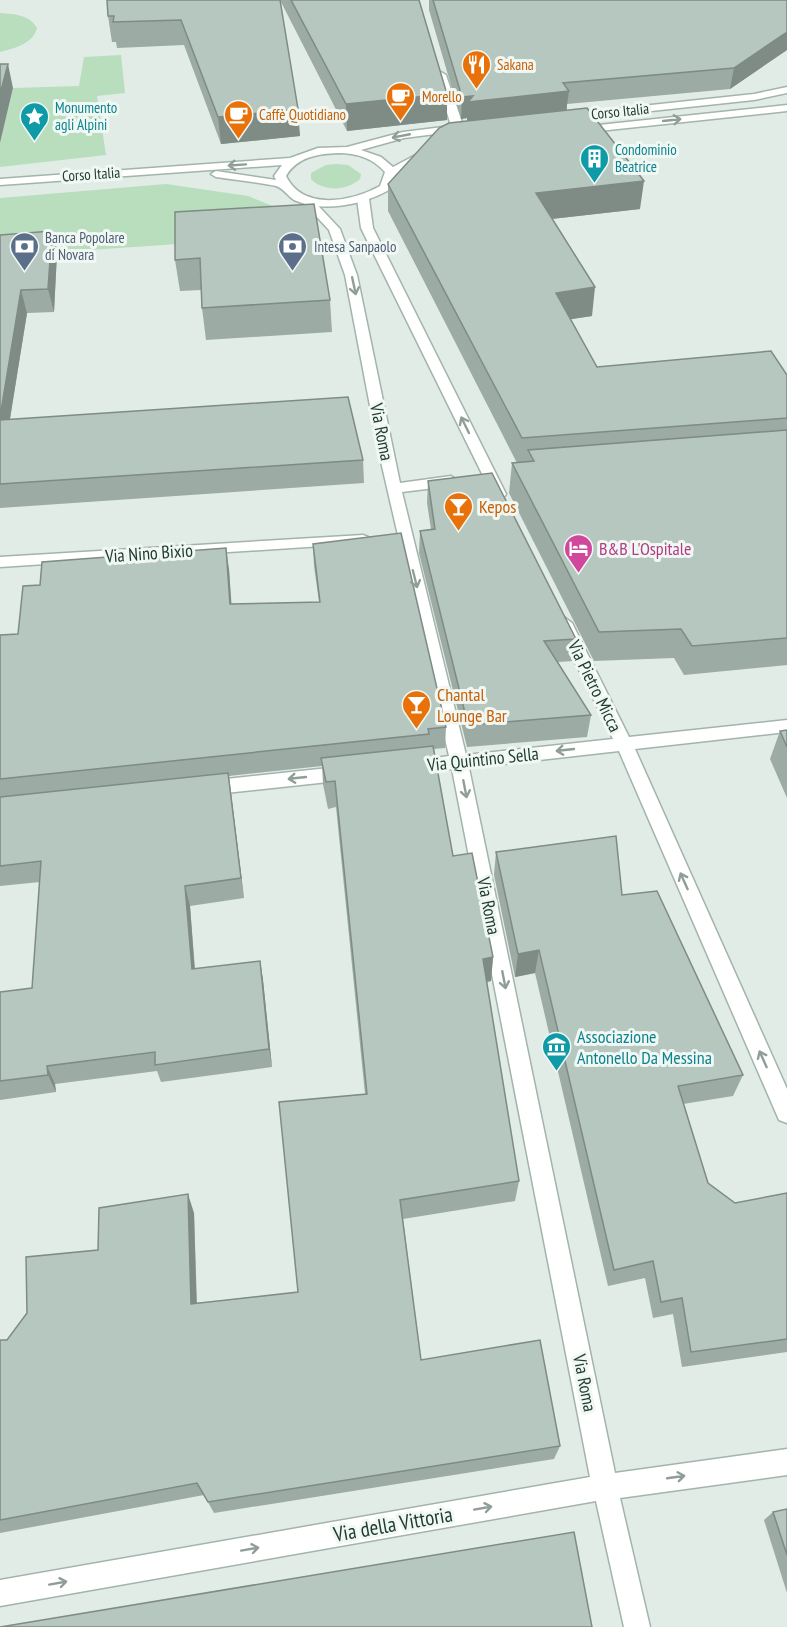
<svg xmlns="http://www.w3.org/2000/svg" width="787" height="1627" font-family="'PT Sans Narrow',sans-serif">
	<rect width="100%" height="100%" fill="#e0ece5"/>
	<path fill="#b8debd" d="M0,13C14,14 30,15 37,28C33,44 15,48 0,52Z
		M121,55L125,93L97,96L106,155L0,167V143L13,88L79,86L84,57Z
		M337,164L348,165L361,174L360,179C347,191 323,192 311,179V173L326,165Z
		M166,184L248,196L285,211L313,235L0,256V198Z"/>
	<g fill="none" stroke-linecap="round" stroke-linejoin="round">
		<defs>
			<path id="minor" d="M363,196L369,199L373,228L506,494L504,497H494L492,494L361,228L357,199Z
				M302,197H310L340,229L357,275L400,483L451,476L458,481L451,486L402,492L466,755L613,739L556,623L564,617L572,623L629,737L787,720V732L635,749L787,1089V1123L779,1120L619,751L469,768L615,1473L787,1449V1475L620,1498L650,1627H624L596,1501L0,1606V1580L590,1477L452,769L413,774L407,772L404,767L407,762L449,756L379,453L345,275L329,230L302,201Z
				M363,535L368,537L370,540L368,543L0,567V557Z
				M347,766L353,768L356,773L353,778L347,780L207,795L201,793L198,788L201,783L207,781Z"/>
			<path id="tertiary" d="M441,72L446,75L464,128L459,131L404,138L361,150L381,157L393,167L425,150L434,152L396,174L389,190C362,205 324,213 294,200C288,196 283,188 276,186C257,182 236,180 216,177L211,174L216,171L276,180L274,176L282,165L0,185V179L290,158L318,148L347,147L403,132L451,126L436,75ZM338,153C356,153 373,158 385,172L380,186C351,202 303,211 286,176C297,157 317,154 338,153Z
				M787,87V93L754,100L567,120L562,117L567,114L754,94Z
				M787,105V111L580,133L575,130L580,127Z"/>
		</defs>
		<use href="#minor" stroke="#a3b4ab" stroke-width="3"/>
		<use href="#tertiary" stroke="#a3b4ab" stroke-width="3"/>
		<use href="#minor" fill="#fff" fill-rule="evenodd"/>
		<use href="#tertiary" fill="#fff" fill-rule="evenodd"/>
	</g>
	<path fill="#9caba3" d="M280,0L300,136L221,144L184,45L117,48L116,42H112L108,16Z
		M280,0H419L447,94V120L347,131Z
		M429,0H787V50L730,89L567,104V111L640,209L552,219L592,316L571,319L597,367L787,375V665L684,675L674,658L594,661L509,493L512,463H517L388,211V184L467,121V118L461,119L429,10Z
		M175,212L330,300L332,332L206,340L202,308L201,290L180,291L175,260Z
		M52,231L57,253L54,312L27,313L10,419L363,460L364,483L0,508V235Z
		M428,481L576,639L573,661L558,662L591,715L587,737L467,747L419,553L420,531L431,529L427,503Z
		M313,544L446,727L445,748L434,749L453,856L493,957L491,981L487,982L519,1181L515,1201L403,1219L421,1360L560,1446L554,1459L214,1513L204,1495L0,1533V1340H7L98,1250L194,1213L197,1303L298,1292L365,1094L336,807L328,809L323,784L322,766L229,776L244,898L190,906L195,969L260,961L263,980L272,1067L161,1082L157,1071L55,1084L56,1092L0,1100V992L32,988L40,882L0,886V635L18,634L229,569L231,604L319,602L314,566Z
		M787,730V798L770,759L780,731Z
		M496,852L622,895L743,1075L733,1096L683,1104L708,1183L735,1203L787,1193V1352L682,1367L673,1314L653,1318L645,1278L608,1286L535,973L515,977L494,875Z
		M787,1509V1593L764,1520L773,1512Z"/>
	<path fill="#7f8b85" d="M787,32V50L730,89L734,68Z
		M8,64L13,88L0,143V94Z
		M569,91L566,112L467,123V118L461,119L462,97Z
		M447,94V120L347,131L346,104Z
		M298,109L300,136L221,144L218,117Z
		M644,181L640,209L533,221L536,193Z
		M52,231L57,253L54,312L48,289Z
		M595,287L592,316L553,322L556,293Z
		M21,290L27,313L6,443L0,421V417Z
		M226,548L229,569L233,625L230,604Z
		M228,773L231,794L244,898L241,878Z
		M185,886L190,906L196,988L192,969Z
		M539,950L535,973L515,977L518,954Z
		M493,957L491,981L480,983L483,959Z
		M260,961L263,980L272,1067L269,1049Z
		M47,1066L55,1084L56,1092L48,1075Z
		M188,1194L194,1213L197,1321L191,1304Z"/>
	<path fill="#b5c7be" stroke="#7f8b85" stroke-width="1.5" d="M107,0H280L298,109L218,117L181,20L113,22L114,16H108Z
		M291,0H419L447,94L346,104Z
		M433,0H787V32L734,68L563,83L569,91L468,102L473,96L462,97Z
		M0,64H8L0,94Z
		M587,108L644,181L536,193L595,287L556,293L597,367L771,351L787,375V418L522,438L388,184L439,128L449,123Z
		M314,204L330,300L202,308L200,258L175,260V212Z
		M52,231L48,289L21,290L0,417V235Z
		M348,397L363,460L0,484V420Z
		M787,430V638L692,646L681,629L599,632L512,463L534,461L528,450Z
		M492,473L576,639L544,641L591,715L468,725L420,531L435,529L428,481Z
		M401,533L446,727L428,729L429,734L0,779V635L18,634L23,586L40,585L42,562L226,548L230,604L320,602L313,544Z
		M787,730V747L780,731Z
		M433,746L453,856L472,853L493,957L483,959L519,1181L400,1200L421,1360L540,1340L560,1446L208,1502L197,1483L0,1520V1340H7L27,1313L26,1257L98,1250L99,1208L188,1194L191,1304L298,1292L279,1102L367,1094L335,781L326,782L321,758Z
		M228,773L241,878L185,886L192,969L260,961L269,1049L155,1065V1052L47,1066L48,1075L0,1081V992L32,988L41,861L0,866V797Z
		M616,836L622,895L657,891L743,1075L678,1086L708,1183L735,1203L787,1193V1339L691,1352L682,1298L661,1302L653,1261L614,1270L539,950L518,954L496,852Z
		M787,1509V1555L773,1512Z
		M574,1532L592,1627H0Z"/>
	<defs><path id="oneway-shaft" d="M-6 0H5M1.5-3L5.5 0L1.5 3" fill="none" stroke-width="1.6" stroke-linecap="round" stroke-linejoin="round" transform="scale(1.5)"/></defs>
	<g stroke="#909e98">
		<use href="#oneway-shaft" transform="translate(672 120) rotate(-6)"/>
		<use href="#oneway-shaft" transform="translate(401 136) rotate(169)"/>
		<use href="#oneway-shaft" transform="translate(237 165) rotate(176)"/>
		<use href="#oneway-shaft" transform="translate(354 286) rotate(78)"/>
		<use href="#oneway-shaft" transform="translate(465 425) rotate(-116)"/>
		<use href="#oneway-shaft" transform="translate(415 579) rotate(76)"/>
		<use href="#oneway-shaft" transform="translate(565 750) rotate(174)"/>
		<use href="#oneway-shaft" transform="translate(297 778) rotate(174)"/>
		<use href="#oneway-shaft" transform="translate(465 789) rotate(79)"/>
		<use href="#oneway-shaft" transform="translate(684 881) rotate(-114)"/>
		<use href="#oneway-shaft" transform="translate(504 980) rotate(79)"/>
		<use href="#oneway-shaft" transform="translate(763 1059) rotate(-114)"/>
		<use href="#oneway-shaft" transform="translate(676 1477) rotate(-8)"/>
		<use href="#oneway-shaft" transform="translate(483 1508) rotate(-10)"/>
		<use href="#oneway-shaft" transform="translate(250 1549) rotate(-10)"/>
		<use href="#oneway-shaft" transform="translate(58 1583) rotate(-10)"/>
	</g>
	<defs>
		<symbol id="restaurant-pin" viewBox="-11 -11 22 30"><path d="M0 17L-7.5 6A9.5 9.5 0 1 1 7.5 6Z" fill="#e8710a" stroke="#f1f8f4"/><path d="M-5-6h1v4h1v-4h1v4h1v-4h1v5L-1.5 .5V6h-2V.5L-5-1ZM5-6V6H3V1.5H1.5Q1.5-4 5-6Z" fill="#fff"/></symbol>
		<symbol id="cafe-pin" viewBox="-11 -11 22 30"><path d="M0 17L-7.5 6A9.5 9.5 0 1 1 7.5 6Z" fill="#e8710a" stroke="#f1f8f4"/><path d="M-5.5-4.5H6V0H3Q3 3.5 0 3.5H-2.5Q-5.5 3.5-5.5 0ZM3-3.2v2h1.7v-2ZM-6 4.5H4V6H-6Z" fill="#fff"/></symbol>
		<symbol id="sight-pin" viewBox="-11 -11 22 30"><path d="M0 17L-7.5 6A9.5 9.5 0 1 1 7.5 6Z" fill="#0f9aa8" stroke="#f1f8f4"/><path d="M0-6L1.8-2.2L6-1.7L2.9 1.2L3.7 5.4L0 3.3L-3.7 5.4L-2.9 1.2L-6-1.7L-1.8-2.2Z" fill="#fff"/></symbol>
		<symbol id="building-pin" viewBox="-11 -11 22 30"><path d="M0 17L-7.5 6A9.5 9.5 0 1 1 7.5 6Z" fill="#0f9aa8" stroke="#f1f8f4"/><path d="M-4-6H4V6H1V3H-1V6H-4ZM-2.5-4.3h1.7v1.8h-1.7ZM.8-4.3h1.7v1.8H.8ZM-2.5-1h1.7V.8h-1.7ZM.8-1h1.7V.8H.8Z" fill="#fff"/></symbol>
		<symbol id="bank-pin" viewBox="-11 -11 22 30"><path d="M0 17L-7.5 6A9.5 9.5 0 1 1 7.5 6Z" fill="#5c6f8a" stroke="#f1f8f4"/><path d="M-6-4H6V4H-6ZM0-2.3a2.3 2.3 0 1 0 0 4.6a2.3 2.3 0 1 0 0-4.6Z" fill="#fff"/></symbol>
		<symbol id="bar-pin" viewBox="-11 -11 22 30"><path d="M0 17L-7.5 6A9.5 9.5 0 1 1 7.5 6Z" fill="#e8710a" stroke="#f1f8f4"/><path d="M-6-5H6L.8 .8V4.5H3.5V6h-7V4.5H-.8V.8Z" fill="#fff"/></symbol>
		<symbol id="hotel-pin" viewBox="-11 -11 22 30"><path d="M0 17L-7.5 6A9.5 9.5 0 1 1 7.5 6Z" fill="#d1479c" stroke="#f1f8f4"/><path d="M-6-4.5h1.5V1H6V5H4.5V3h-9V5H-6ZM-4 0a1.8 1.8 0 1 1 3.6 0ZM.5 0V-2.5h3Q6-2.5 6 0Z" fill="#fff"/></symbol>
		<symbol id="museum-pin" viewBox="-11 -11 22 30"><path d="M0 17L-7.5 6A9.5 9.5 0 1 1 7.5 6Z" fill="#0f9aa8" stroke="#f1f8f4"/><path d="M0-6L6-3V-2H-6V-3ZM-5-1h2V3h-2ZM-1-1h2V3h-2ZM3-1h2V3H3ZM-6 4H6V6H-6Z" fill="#fff"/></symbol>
	</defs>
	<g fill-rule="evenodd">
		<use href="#restaurant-pin" x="460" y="48" width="33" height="45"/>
		<use href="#cafe-pin" x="384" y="80" width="33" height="45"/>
		<use href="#cafe-pin" x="222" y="98" width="33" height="45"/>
		<use href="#sight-pin" x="18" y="100" width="33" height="45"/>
		<use href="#building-pin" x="578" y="142" width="33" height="45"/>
		<use href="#bank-pin" x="8" y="230" width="33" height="45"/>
		<use href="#bank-pin" x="276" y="230" width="33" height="45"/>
		<use href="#bar-pin" x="442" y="490" width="33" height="45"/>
		<use href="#hotel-pin" x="562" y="532" width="33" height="45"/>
		<use href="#bar-pin" x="400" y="688" width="33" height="45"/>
		<use href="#museum-pin" x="540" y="1030" width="33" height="45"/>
	</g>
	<g text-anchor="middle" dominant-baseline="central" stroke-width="6" stroke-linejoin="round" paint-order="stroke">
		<g font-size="15" fill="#c56008" stroke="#f1f8f4" text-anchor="start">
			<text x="497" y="64">Sakana</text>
			<text x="422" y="96">Morello</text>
			<text x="259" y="114">Caffè Quotidiano</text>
		</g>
		<g font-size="15" fill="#0d838f" stroke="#f1f8f4" text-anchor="start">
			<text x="55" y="107">Monumento<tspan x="55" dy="17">agli Alpini</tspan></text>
			<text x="615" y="149">Condominio<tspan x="615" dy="17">Beatrice</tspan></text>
		</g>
		<g font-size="15" fill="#203d31" stroke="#f1f8f4">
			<text transform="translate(620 111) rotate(-6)">Corso Italia</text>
			<text transform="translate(91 174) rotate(-4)">Corso Italia</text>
		</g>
		<g font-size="15" fill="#4e5e75" stroke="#f1f8f4" text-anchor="start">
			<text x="45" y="237">Banca Popolare<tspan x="45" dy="17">di Novara</tspan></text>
			<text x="314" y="246">Intesa Sanpaolo</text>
		</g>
		<g font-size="18" fill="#203d31" stroke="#f1f8f4">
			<text transform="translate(382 432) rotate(79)">Via Roma</text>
			<text transform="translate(149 553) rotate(-4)">Via Nino Bixio</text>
			<text transform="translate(595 686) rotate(64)">Via Pietro Micca</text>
			<text transform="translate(483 759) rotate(-6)">Via Quintino Sella</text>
			<text transform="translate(489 906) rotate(79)">Via Roma</text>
			<text transform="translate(585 1383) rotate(79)">Via Roma</text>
		</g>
		<g font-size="18" fill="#c56008" stroke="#f1f8f4" text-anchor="start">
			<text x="479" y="506">Kepos</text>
			<text x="437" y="694">Chantal<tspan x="437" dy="21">Lounge Bar</tspan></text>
		</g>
		<g font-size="18" fill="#b23c85" stroke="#f1f8f4" text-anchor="start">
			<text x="599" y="548">B&amp;B L'Ospitale</text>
		</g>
		<g font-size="18" fill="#0d838f" stroke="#f1f8f4" text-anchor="start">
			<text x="577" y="1036">Associazione<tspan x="577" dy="21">Antonello Da Messina</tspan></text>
		</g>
		<g font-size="21" fill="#203d31" stroke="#f1f8f4">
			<text transform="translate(393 1524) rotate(-10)">Via della Vittoria</text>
		</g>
	</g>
</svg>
